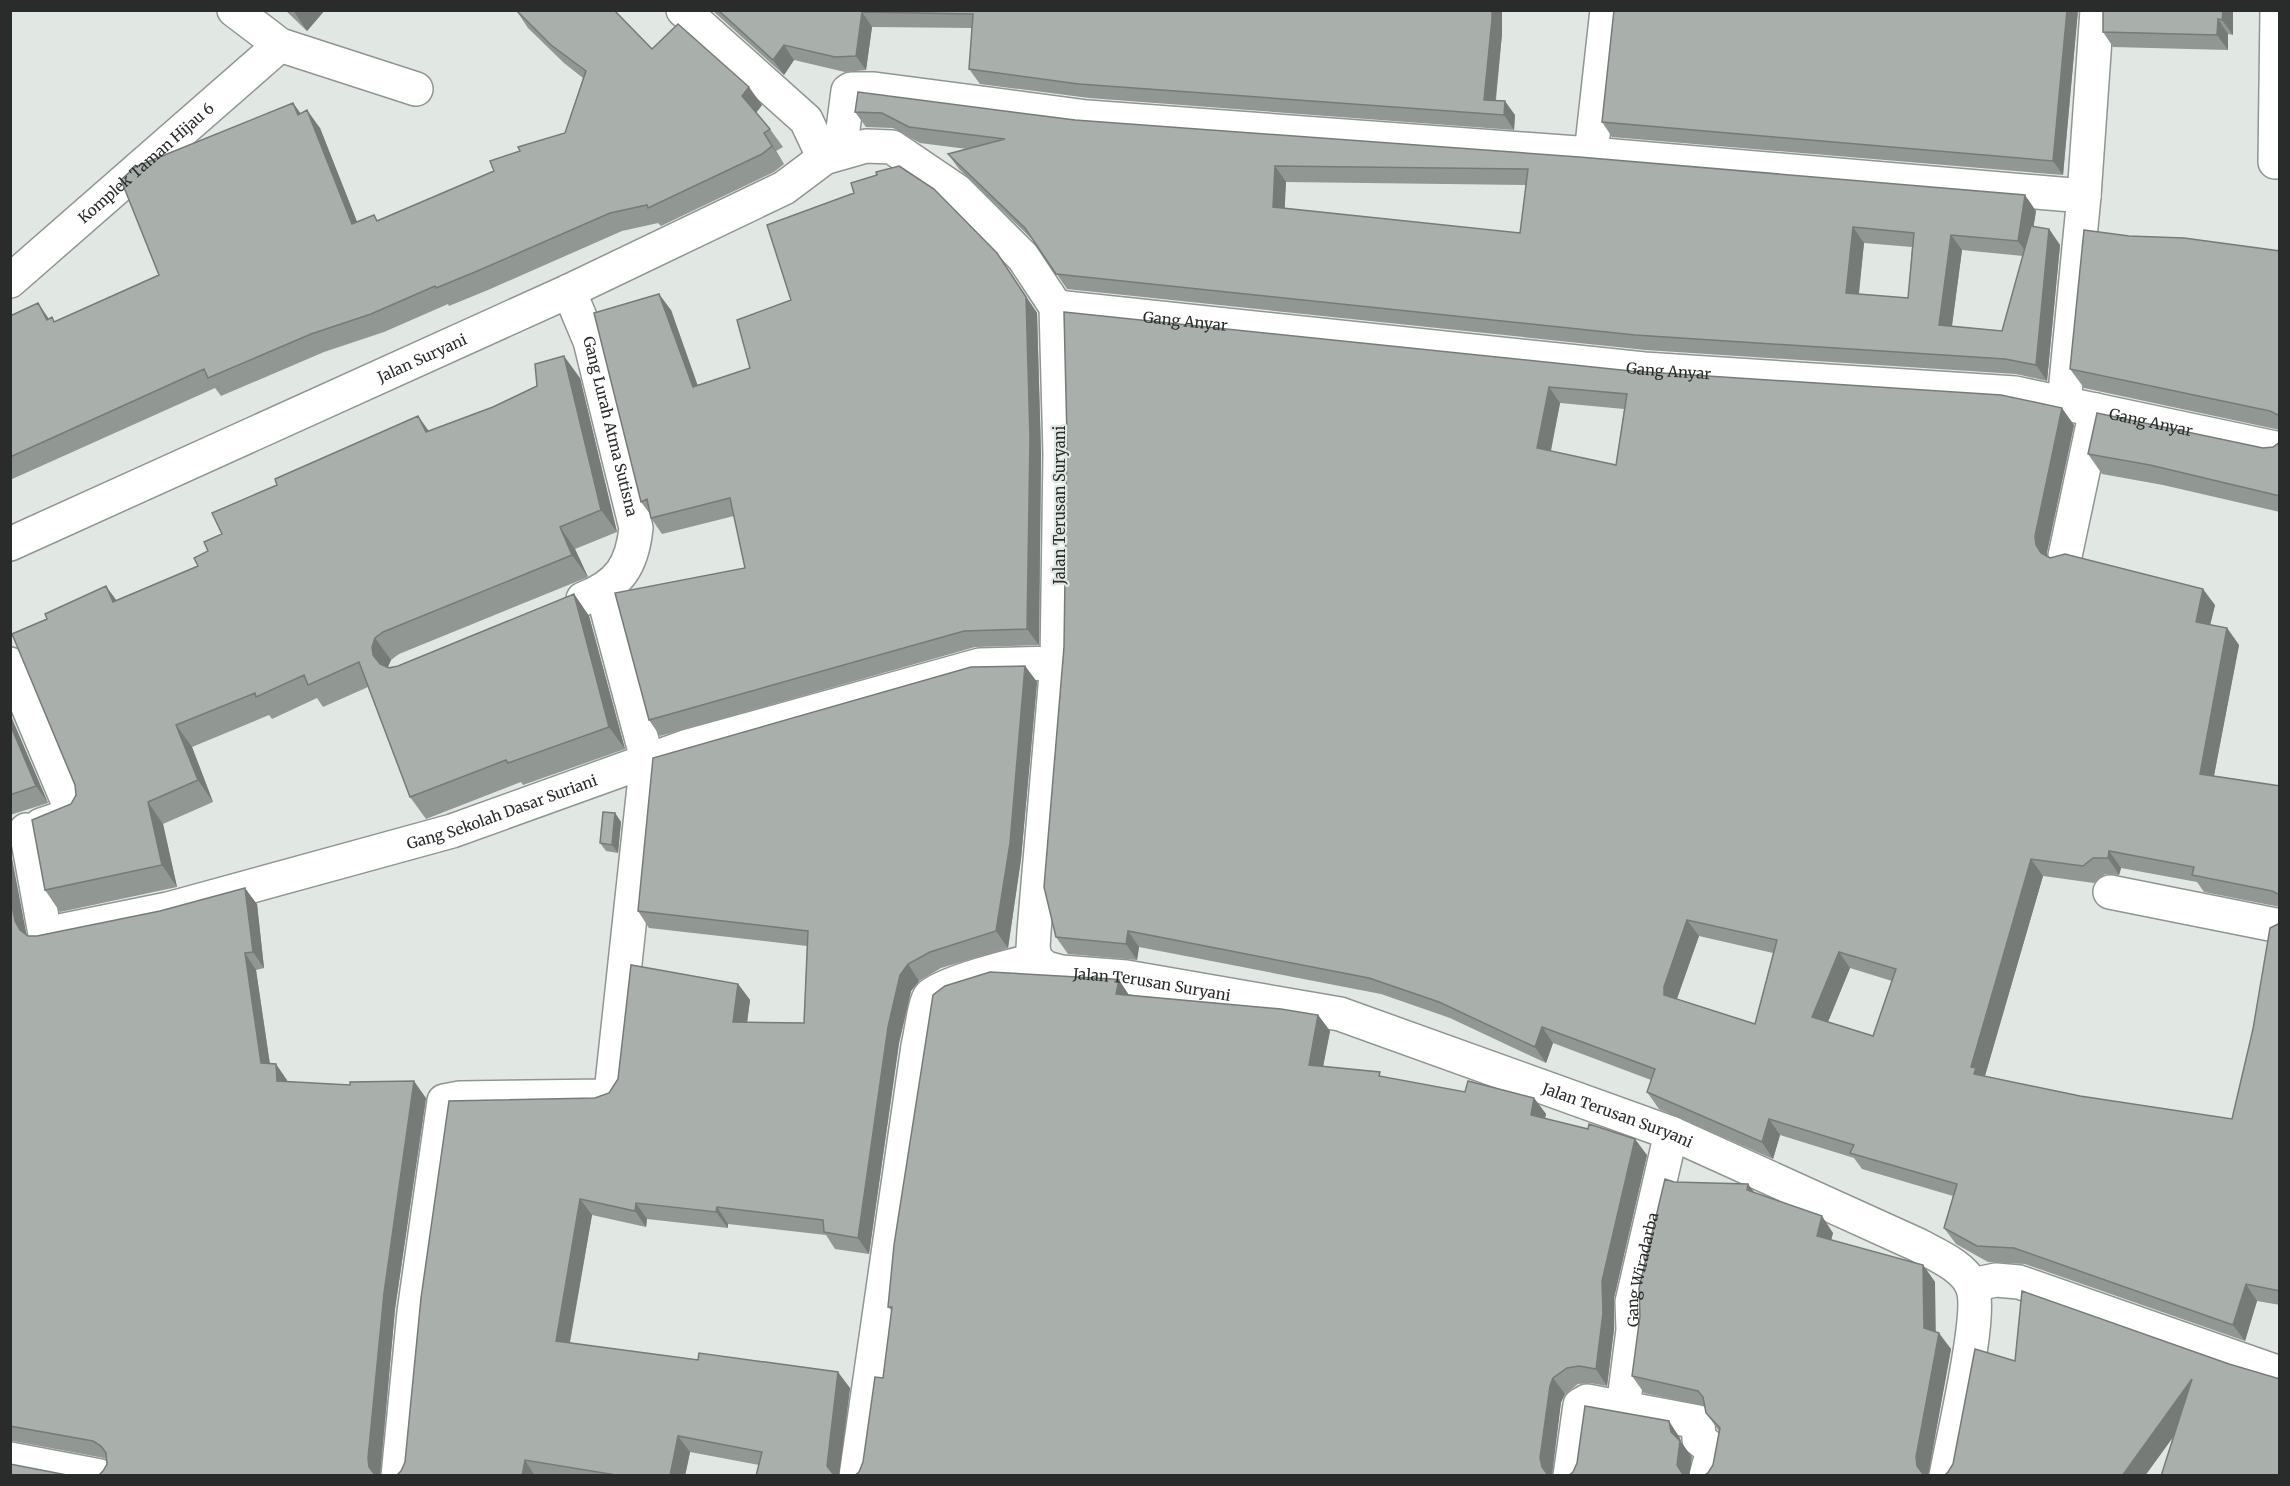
<svg xmlns="http://www.w3.org/2000/svg" width="2290" height="1486" font-family="Merriweather,serif">
	<rect width="100%" height="100%" fill="#e1e8e3"/>
	<g fill="none" stroke-linecap="round" stroke-linejoin="round">
		<defs>
			<g id="minor">
				<path d="M234,10L280,45L416,89"/>
				<path d="M683,10L806,120L824,158"/>
				<path d="M840,152L848,91L851,89H874L1087,117L1591,154L2084,196"/>
				<path d="M1591,154L1607,10"/>
				<path d="M2275,162L2277,10"/>
				<path id="s1" d="M10,281L280,45"/>
				<path id="s2" d="M569,291L590,341L636,528C632,566 619,585 583,599"/>
				<path id="s3" d="M1056,307L1644,369L2015,393L2280,449"/>
				<path d="M2064,403L2084,196L2097,10"/>
				<path id="s4" d="M10,544L569,291L784,188L824,158L866,146L892,147L957,191L1023,257L1056,307L1060,454L1057,663L1034,931L1033,948L1036,960L1046,968L1061,972L1126,977L1340,1014L1671,1133L1918,1245C1936,1255 1964,1266 1972,1286C1984,1313 1952,1440 1946,1476"/>
				<path d="M2065,556L2096,410"/>
				<path d="M10,664L73,814L41,825"/>
				<path id="s5" d="M26,830L45,934L168,909L452,831L685,747L980,665L1057,663"/>
				<path d="M2110,892L2280,926"/>
				<path d="M1972,1285L1996,1280L2019,1282L2280,1373"/>
				<path id="s6" d="M1623,1408L1633,1330L1632,1302L1671,1133"/>
				<path d="M10,1459L100,1476"/>
				<path d="M398,1476L414,1312L444,1101L460,1098L606,1096L611,1093L647,759L602,591"/>
				<path d="M856,1476L918,1046C921,1035 924,1004 930,996C942,983 1017,964 1036,960"/>
				<path d="M1570,1476L1580,1405L1587,1401L1698,1422L1699,1439L1713,1450L1706,1476"/>
			</g>
		</defs>
		<use href="#minor" stroke="#8f9691" stroke-width="36"/>
		<use href="#minor" stroke="#fff" stroke-width="33"/>
	</g>
	<path fill="#919793" fill-rule="evenodd" d="M285,10H325L307,31Z
		M516,10L652,49L762,105L756,113L770,129L783,147L776,151L784,164L774,172L661,226L658,223L622,231L488,290L449,306L448,304L384,332L324,352L221,396L215,388L10,480V316L38,303L49,319L55,322L159,275L293,103L300,113L320,128L357,222L378,220L494,171L520,151L565,133L583,78L564,63L528,28Z
		M712,10H1502V34L1496,100L1515,115L1514,130L1089,98L980,84L969,69L972,28L872,27L866,70L845,72L794,60L784,75Z
		M1614,10H2078L2063,175L1612,137L1602,122Z
		M2233,10V35L2228,34V50L2113,47L2103,32Z
		M855,112L1075,120L2036,211L2033,227L2049,229L2060,245L2047,381L2016,374L1646,350L1067,289L1035,242L959,169L948,154L967,149L920,143L893,128L866,127ZM1286,182L1526,185L1520,233L1284,209ZM1864,243L1912,247L1908,298L1859,294ZM1962,250L2023,256L2002,331L1952,326Z
		M2129,236L2280,251V430L2084,388L2070,369Z
		M1008,269L1037,313L1041,454L1039,645L975,647L660,736L649,720L745,568L734,516L662,534L651,518L650,514L641,502L671,310L697,385L750,368Z
		M1064,312L2074,425L2047,552V556L2215,605L2210,625L2227,628L2239,645L2214,776L2280,786V907L2204,892L2197,882L2121,868L2119,875L2105,874L2094,883L2043,876L1985,1076L2080,1096L2232,1119L2280,923V1305L2257,1301L2245,1341L2025,1264L1988,1262L1956,1244L1944,1228L1953,1196L1862,1169L1854,1158L1780,1135L1773,1159L1659,1109L1647,1092L1651,1080L1553,1043L1546,1063L1450,1018L1381,994L1139,947L1137,960L1068,954L1056,937L1064,647L1067,438ZM1560,403L1624,409L1616,465L1551,451ZM1699,936L1773,953L1755,1024L1677,999ZM1850,968L1892,981L1873,1036L1828,1022Z
		M580,378L617,532L575,549L588,577L399,654L391,660L388,667L398,666L574,594L589,616L625,749L523,785L521,782L426,819L410,797L368,687L323,707L317,698L272,719L269,715L192,747L213,802L163,824L177,887L60,912L45,890L71,804L76,795L75,785L116,600L198,566L222,534L277,485L418,416L429,431Z
		M2280,442V512L2163,485L2102,474L2088,454L2263,448L2273,447Z
		M1025,666L1037,682L1021,859L1008,948L941,968L919,981L911,991L899,1043L869,1254L835,1249L826,1235L728,1224V1228L647,1219L646,1227L592,1215L570,1343L850,1388L839,1476H756L759,1465L690,1452L685,1476H396L401,1471L595,1098L609,1093L738,984L750,1000L747,1022L804,1023L807,946L649,928L638,911Z
		M10,714L48,803L10,815Z
		M615,813L621,822L618,853L606,851L600,843Z
		M10,852L26,934L28,936H37L257,904L264,968L256,970L270,1064L287,1081L426,1098L395,1309L380,1476H98L103,1471L107,1464L106,1459L104,1458L13,1441H10Z
		M1119,980L1129,995L1318,1015L1330,1031L1323,1067L1383,1077L1465,1092L1534,1098L1546,1114L1545,1118L1647,1155L1614,1298V1329L1607,1386L1590,1383L1578,1384L1565,1394L1561,1402L1551,1474L859,1472L863,1462L883,1378L892,1311L888,1307Z
		M1674,1182L1754,1192L1833,1233L1831,1240L1923,1265L1935,1282V1332L1951,1349L1928,1473H1708L1713,1465L1719,1431L1706,1413L1705,1406L1644,1393L1632,1376Z"/>
	<path fill="#767b78" d="M296,10H325L307,31L295,13Z
		M1492,10H1502V34L1494,114L1484,100Z
		M2067,10H2078L2063,175L2053,161Z
		M2223,10H2233V35L2222,20Z
		M862,12L872,27L866,70L856,56Z
		M2218,19L2228,34V50L2217,35Z
		M784,45L794,60L784,75L773,60Z
		M749,87L762,105L755,114L742,96Z
		M1505,101L1515,115L1514,130L1504,115Z
		M293,103L306,121L298,115Z
		M307,110L320,128L365,242L352,224Z
		M764,133L776,151L784,164L772,146Z
		M1275,166L1286,182L1284,223L1273,207Z
		M2025,195L2036,211L2029,256L2018,241Z
		M1853,227L1864,243L1857,309L1846,293Z
		M2049,229L2060,245L2047,381L2036,365Z
		M1951,235L1962,250L1950,340L1939,325Z
		M997,253L1037,313L1041,454L1039,645L1027,629Z
		M659,294L671,310L704,403L693,387Z
		M38,303L50,321L47,320Z
		M564,356L580,378L617,532L601,510Z
		M1549,387L1560,403L1548,464L1537,448Z
		M2062,408L2074,425L2047,552V561L2052,569L2036,545L2035,536Z
		M418,416L433,438L426,432Z
		M560,527L575,549L588,577L572,555Z
		M106,586L122,608L113,602Z
		M2203,589L2215,605L2207,638L2196,622Z
		M574,594L589,616L625,749L609,727Z
		M2227,628L2239,645L2211,791L2200,774Z
		M375,638L391,660L387,669L388,678L373,655L372,647Z
		M1025,666L1037,682L1021,859L1008,948L996,931Z
		M10,714L48,803L36,786L10,724Z
		M176,725L192,747L213,802L198,780Z
		M148,802L163,824L177,887L162,865Z
		M615,813L621,822L618,853L612,845Z
		M2109,851L2121,868L2119,875L2108,858Z
		M10,852L11,853L27,937L20,930L15,921L10,896Z
		M2031,859L2043,876L1984,1079L1974,1074L1971,1067Z
		M245,888L257,904L264,968L253,952Z
		M1687,920L1699,936L1675,1004L1664,995V987Z
		M1128,931L1139,947L1137,960L1126,944Z
		M1839,952L1850,968L1823,1034L1812,1017Z
		M245,953L256,970L272,1079L261,1063Z
		M908,964L919,981L911,991L899,1043L869,1254L858,1238L888,1027L900,975Z
		M1119,980L1130,997L1116,994Z
		M738,984L750,1000L745,1039L733,1022Z
		M1318,1015L1330,1031L1320,1082L1309,1065Z
		M1542,1027L1553,1043L1546,1063L1535,1047Z
		M276,1064L287,1080L289,1097L277,1081Z
		M414,1081L426,1098L395,1309L380,1476H375L369,1467L368,1458L384,1293Z
		M1534,1098L1546,1114L1542,1131L1531,1115Z
		M1769,1119L1780,1135L1773,1159L1762,1142Z
		M1635,1139L1647,1155L1614,1298V1329L1607,1386L1596,1369L1602,1281Z
		M1748,1184L1760,1200L1747,1190Z
		M580,1199L592,1215L567,1357L556,1341Z
		M636,1203L647,1219L646,1227L635,1211Z
		M717,1207L728,1224V1228L716,1212Z
		M1822,1216L1833,1233L1828,1252L1817,1236Z
		M1923,1265L1935,1282L1936,1344L1924,1328Z
		M2246,1284L2257,1301L2245,1341L2233,1325Z
		M1939,1333L1951,1349L1928,1476H1924L1917,1466L1916,1457Z
		M838,1372L850,1388L839,1476H834L827,1466Z
		M1553,1378L1565,1394L1561,1402L1552,1476H1547L1542,1467L1540,1458L1550,1386Z
		M2192,1379L2203,1396L2145,1476H2122Z
		M1669,1421L1680,1438L1681,1442L1692,1457L1689,1476H1683L1677,1465Z
		M678,1436L690,1452L685,1476H670Z
		M525,1460L535,1476H522Z"/>
	<path fill="#a9b0ab" stroke="#767b78" stroke-width="1.5" fill-rule="evenodd" d="M516,10H614L652,49L678,24L749,87L742,96L770,129L764,133L772,146L762,154L648,208L647,205L610,213L475,272L436,288L435,286L371,314L311,334L208,378L204,369L10,457V316L38,303L47,320L52,317L54,322L159,275L121,180L135,167L293,103L298,115L307,110L352,224L374,215L377,221L494,171L490,161L520,151L518,147L565,133L586,71L551,45Z
		M718,10H1492V19L1484,100L1505,101L1504,115L1079,84L969,69L973,14L862,12L856,56L835,57L784,45L773,60Z
		M1614,10H2067L2053,161L1602,122Z
		M2103,10H2223L2222,20L2218,19L2217,35L2103,32Z
		M858,92L1075,120L1579,157L2025,195L2018,241L1951,235L1939,325L2002,331L2031,226L2049,229L2036,365L2005,359L1635,335L1056,274L1025,228L948,154L1005,139L909,127L882,113L855,112ZM1275,166L1528,169L1520,233L1273,207ZM1853,227L1914,233L1908,298L1846,293Z
		M899,166L934,189L997,253L1026,297L1030,438L1027,629L964,631L649,720L615,593L745,568L730,498L651,518L647,499L641,502L594,313L659,294L693,387L750,368L737,320L791,300L767,225L854,193L851,183L877,175L876,172Z
		M2084,230L2129,236L2184,238L2280,251V416L2270,411L2070,369Z
		M1064,312L1631,371L2001,395L2062,408L2035,536L2036,545L2041,553L2050,558L2065,554L2203,589L2196,622L2227,628L2200,774L2280,786V895L2272,891L2192,875L2194,867L2109,851L2108,858H2093L2083,866L2031,859L1971,1067L1976,1068L1974,1074L2080,1096L2232,1119L2253,1029L2270,928L2280,923V1291L2246,1284L2233,1325L2014,1248L1977,1246L1944,1228L1957,1184L1850,1153L1854,1145L1769,1119L1762,1142L1647,1092L1655,1069L1542,1027L1535,1047L1439,1002L1369,978L1128,931L1126,944L1056,937L1044,887L1064,647L1067,438ZM1549,387L1627,394L1616,465L1537,448ZM1687,920L1777,940L1755,1024L1664,995V987ZM1839,952L1896,969L1873,1036L1812,1017Z
		M564,356L601,510L560,527L572,555L383,632L375,638L372,647L373,655L380,664L389,668L398,666L574,594L609,727L508,763L506,760L410,797L359,662L308,685L304,675L256,697L255,693L176,725L198,780L148,802L162,865L45,890L32,820L71,804L76,795L75,785L12,634L47,619L45,614L106,586L113,602L198,566L194,558L208,551L204,542L222,534L212,513L277,485L275,479L418,416L426,432L493,407L537,386L535,364Z
		M2097,413L2263,448L2273,447L2280,442V496L2150,465L2088,454Z
		M1025,666L1010,843L996,931L930,952L908,964L900,975L888,1027L858,1238L824,1232L823,1220L717,1207L716,1212L636,1203L635,1211L580,1199L556,1341L698,1360L699,1353L838,1372L827,1466L833,1474L836,1476H756L762,1452L678,1436L670,1476H622L525,1460L522,1476H396L401,1471L405,1462L421,1298L449,1101L595,1098L609,1093L618,1079L631,965L738,984L733,1022L804,1023L808,931L638,911L653,758L971,667Z
		M10,724L36,786L10,795Z
		M603,812L615,813L612,845L600,843Z
		M245,888L253,952L245,953L261,1063L276,1064L277,1081L350,1085V1082L414,1081L384,1293L368,1458L369,1467L375,1475L378,1476H98L103,1471L107,1464L106,1453L101,1446L93,1441L10,1426V896L15,921L20,930L28,936H37L160,911Z
		M990,972L1112,979L1119,980L1116,994L1281,1009L1318,1015L1309,1065L1380,1072L1379,1076L1465,1092L1468,1081L1534,1098L1531,1115L1588,1129L1589,1124L1635,1139L1602,1281L1603,1313L1596,1369L1579,1366L1567,1368L1553,1378L1550,1386L1540,1458L1542,1467L1547,1474L1550,1476H854L859,1472L863,1462L875,1377L883,1378L892,1307H888L894,1245L933,995L945,986Z
		M1665,1179L1674,1182L1748,1184L1747,1190L1822,1216L1817,1236L1923,1265L1924,1328L1939,1333L1916,1457L1917,1466L1923,1474L1925,1476H1703L1708,1473L1713,1465L1720,1428L1706,1413L1703,1397L1698,1391L1632,1376L1640,1316L1639,1288Z
		M2022,1291L2229,1364L2280,1379V1476H2161L2192,1379L2122,1476H1944L1948,1472L1953,1464L1975,1349L2015,1361Z
		M1585,1406L1669,1421L1671,1432L1680,1441L1677,1465L1682,1473L1686,1476H1568L1573,1472L1577,1463Z
		M10,1464L72,1476H10Z"/>
	<g text-anchor="middle" dominant-baseline="central" stroke-width="4.5" stroke-linejoin="round" paint-order="stroke">
		<g font-size="15" fill="#292c2a" stroke="#e1e8e3">
			<text stroke="none"><textPath href="#s1" startOffset="180">Komplek Taman Hijau 6</textPath></text>
			<text stroke="none"><textPath href="#s3" startOffset="130">Gang Anyar</textPath></text>
			<text stroke="none"><textPath href="#s4" startOffset="452">Jalan Suryani</textPath></text>
			<text stroke="none"><textPath href="#s3" startOffset="616">Gang Anyar</textPath></text>
			<text stroke="none"><textPath href="#s3" startOffset="1102">Gang Anyar</textPath></text>
			<text stroke="none"><textPath href="#s2" startOffset="142">Gang Lurah Atma Sutisna</textPath></text>
			<text transform="translate(1059 505) rotate(-90)">Jalan Terusan Suryani</text>
			<text stroke="none"><textPath href="#s5" startOffset="579">Gang Sekolah Dasar Suriani</textPath></text>
			<text stroke="none"><textPath href="#s4" startOffset="1978">Jalan Terusan Suryani</textPath></text>
			<text stroke="none"><textPath href="#s4" startOffset="2464">Jalan Terusan Suryani</textPath></text>
			<text stroke="none"><textPath href="#s6" startOffset="140">Gang Wiradarba</textPath></text>
		</g>
	</g>
	<rect width="2290" height="1486" fill="none" stroke="#292c2a" stroke-width="24"/>
</svg>
